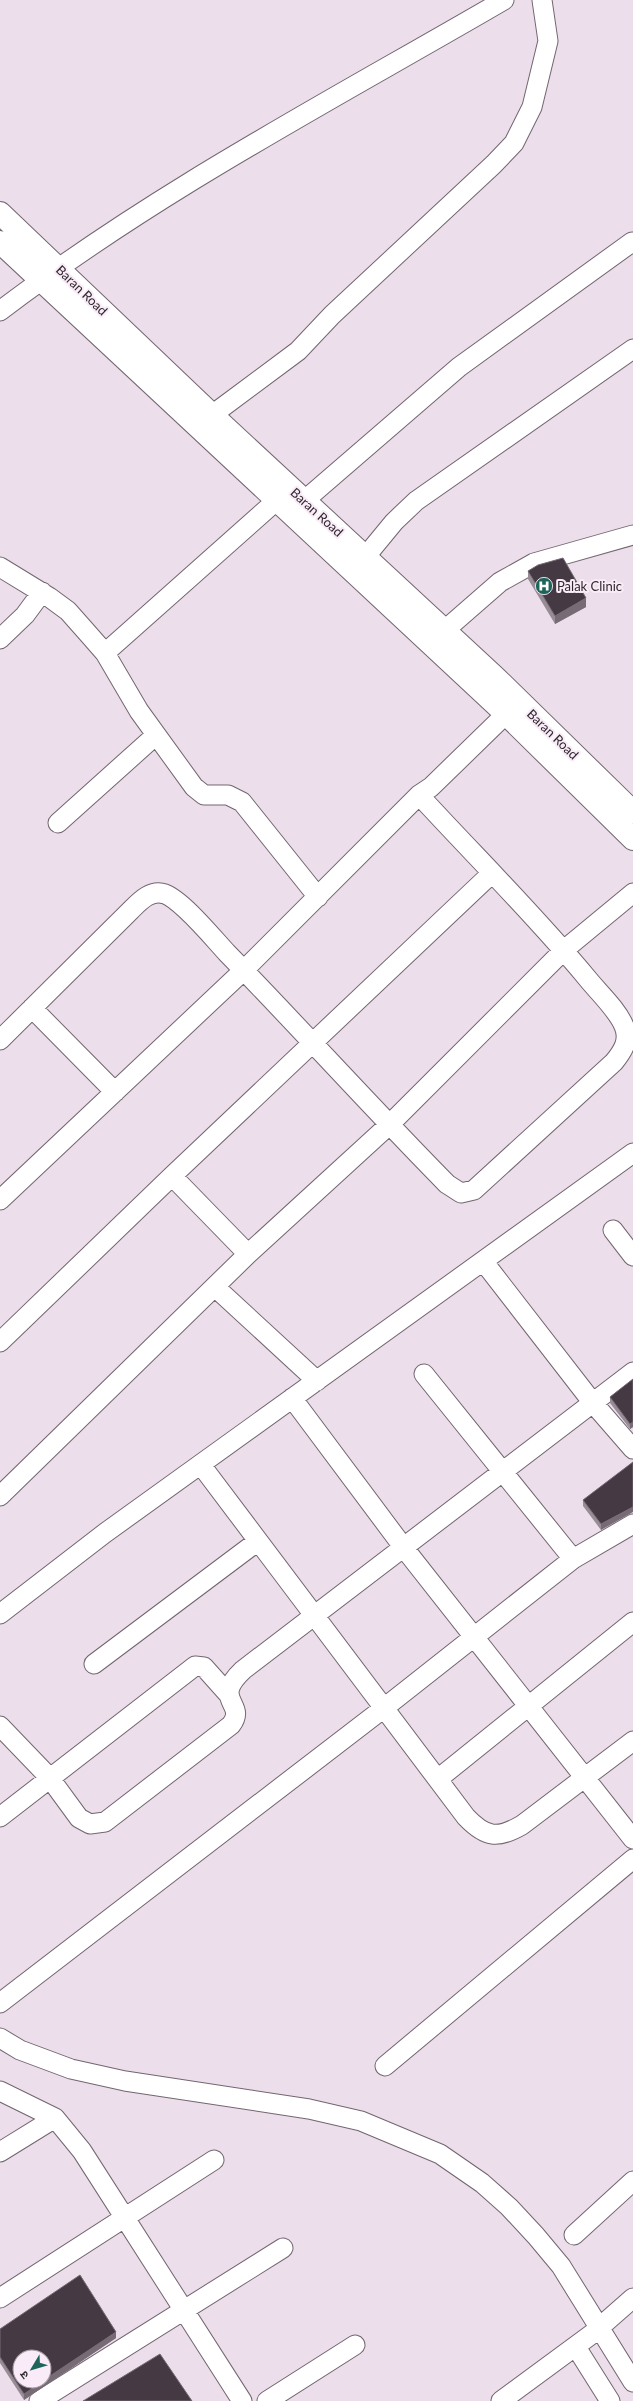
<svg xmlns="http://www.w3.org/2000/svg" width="633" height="2401" font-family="Lato,'Noto Sans Devanagari',sans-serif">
	<rect width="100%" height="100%" fill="#ecdeea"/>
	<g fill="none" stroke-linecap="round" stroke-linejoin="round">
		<defs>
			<path id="street" d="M0,311C157,191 334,99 504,0
				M212,415L298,351L332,315L494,164L514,143L532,107L548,41L542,0
				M305,500L459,367L632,242L633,244
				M366,556L394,522L416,501L633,349
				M0,567L49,597L68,611L91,637L105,653L139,711L194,787L204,795H228L242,802L318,897
				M445,630L500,582L534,563L633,535
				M0,639L25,615L42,592
				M105,653L276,501
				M58,823L156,735
				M32,1008L115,1092
				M0,1040L131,910C140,901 151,889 165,894C183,901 213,938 227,953C301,1029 372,1108 447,1184L461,1193L474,1190L614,1062C623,1051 630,1040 624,1026C617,1009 599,993 587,978C534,914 475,856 419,795
				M172,1176L248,1254
				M0,1200L244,970L419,795L431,787L506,714
				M613,1230L633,1256
				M483,1261L593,1403L633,1449
				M215,1287L317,1381
				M0,1342L172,1176L491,874
				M424,1374L573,1559
				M292,1398L404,1548L633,1839
				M201,1465L466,1817C486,1838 498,1839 522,1825L633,1741
				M0,1496L248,1254L389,1125L564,950L633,893
				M0,1614L105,1533L633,1153
				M94,1664L258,1541
				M0,1726L49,1777L79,1818L90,1824L105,1822L231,1725C248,1703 210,1701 243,1670L633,1372
				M438,1779L633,1622
				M0,1817L195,1666L204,1667L229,1695
				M0,2003L384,1708L573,1559L633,1524
				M0,2038L20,2050L71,2069L125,2081L309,2109L361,2121L440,2154L482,2183L509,2207L536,2236L561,2266L633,2382
				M385,2066L633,1859
				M0,2091L55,2118L82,2151L242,2401
				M0,2152L55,2118
				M574,2235L633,2181
				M0,2298L214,2160
				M576,2347L610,2401
				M39,2401L283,2248
				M267,2401L355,2345
				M501,2401L592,2334L633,2298"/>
			<path id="secondary" d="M0,213L212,415L496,678L633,812
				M0,242L506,714L633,839"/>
		</defs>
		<use href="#street" stroke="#726670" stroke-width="21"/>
		<use href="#secondary" stroke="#726670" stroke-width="24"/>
		<use href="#street" stroke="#fff" stroke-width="19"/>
		<use href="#secondary" stroke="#fff" stroke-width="22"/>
	</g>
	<path fill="#988c96" d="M528,571L586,607L555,624L528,579Z
		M633,1379V1427L630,1429L610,1403V1397Z
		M633,1462L601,1530L583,1506V1500Z
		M0,2329L116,2338L24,2400L0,2363Z"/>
	<path fill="#776b75" d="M586,598V607L555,624V616Z
		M633,1422V1427L630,1429V1424Z
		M633,1507V1512L601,1530V1524Z
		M116,2332V2338L24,2400V2394L43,2381H44V2380Z"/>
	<path fill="#453a43" stroke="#776b75" d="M563,558L586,598L555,616L528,571L538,565Z
		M633,1379V1422L630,1424L610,1397Z
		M633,1462V1507L601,1524L583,1500Z
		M80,2275L116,2332L44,2380V2357H20V2381H43L24,2394L0,2357V2329Z
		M160,2354L192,2401H83Z"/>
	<defs>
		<symbol id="hospital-disc" viewBox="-11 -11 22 22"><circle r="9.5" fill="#1d655a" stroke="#f9ebf7"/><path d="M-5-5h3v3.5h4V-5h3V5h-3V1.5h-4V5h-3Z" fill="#fff"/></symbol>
	</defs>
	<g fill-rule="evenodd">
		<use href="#hospital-disc" x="534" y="576" width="20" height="20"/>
	</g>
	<g text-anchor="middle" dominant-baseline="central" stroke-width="4" stroke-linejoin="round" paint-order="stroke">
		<g font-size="13" fill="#2e282d" stroke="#f9ebf7">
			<text transform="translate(82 290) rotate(44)">Baran Road</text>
			<text transform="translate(317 512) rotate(42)">Baran Road</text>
			<text transform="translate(553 734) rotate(44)">Baran Road</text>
		</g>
		<g font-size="13" fill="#2e282d" stroke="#f9ebf7" text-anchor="start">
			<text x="557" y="586">Palak Clinic</text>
		</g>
	</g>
	<g transform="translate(32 2369) rotate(232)"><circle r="19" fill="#f9ebf7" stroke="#a89da6"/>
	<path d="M0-3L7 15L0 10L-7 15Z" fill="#1d655a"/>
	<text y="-6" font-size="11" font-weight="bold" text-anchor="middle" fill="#2e282d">उ</text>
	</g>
</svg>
